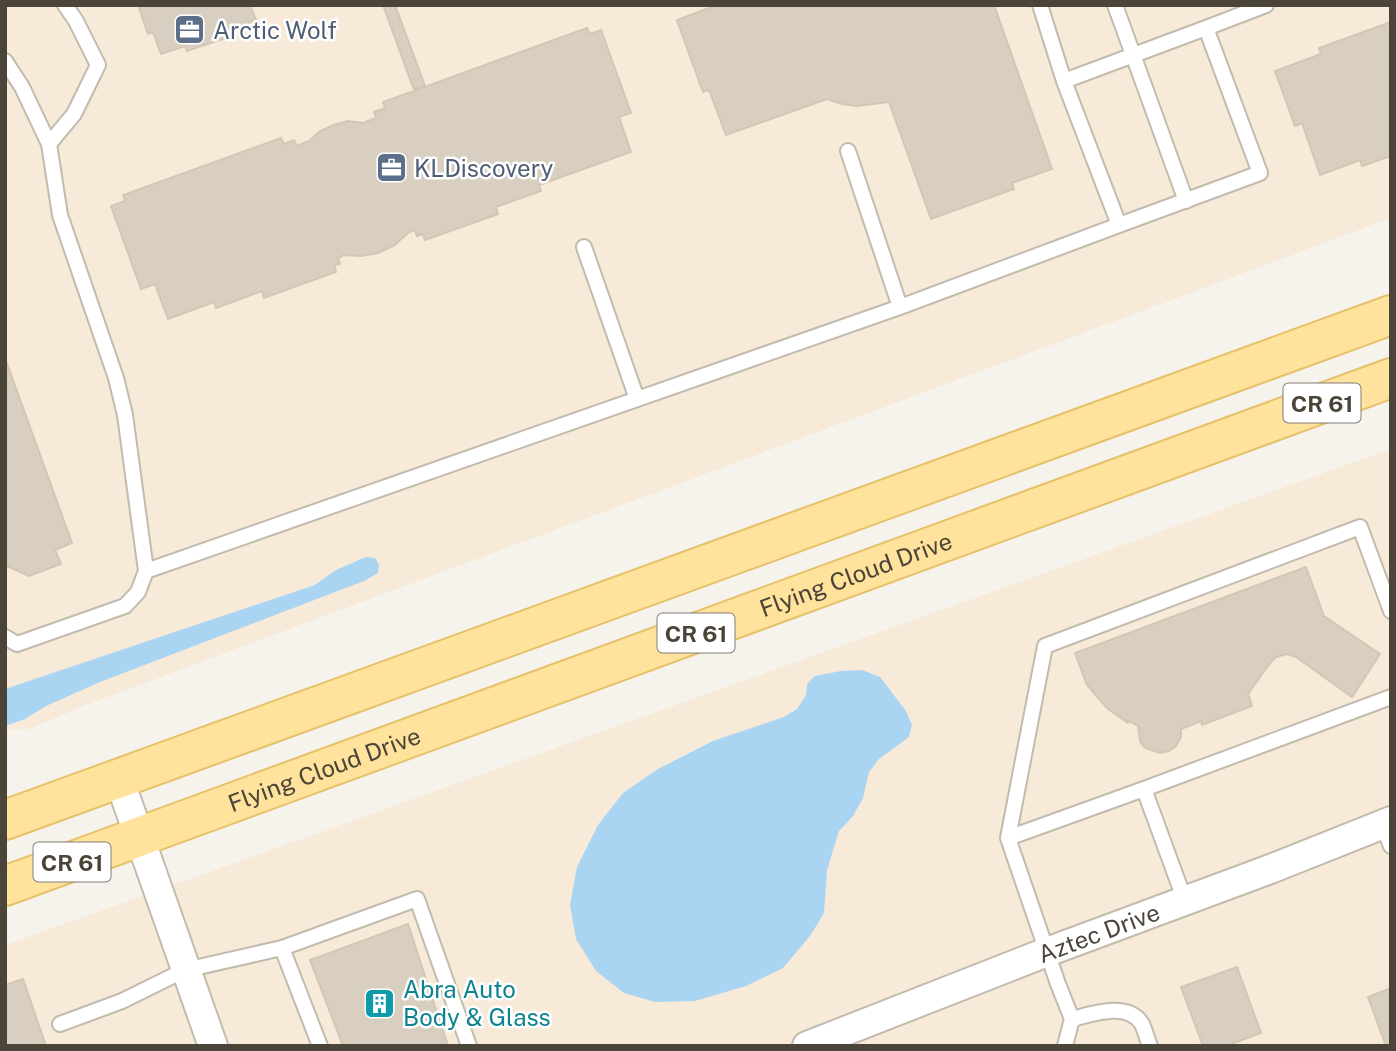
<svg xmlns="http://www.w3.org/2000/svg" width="1396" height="1051" font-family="'Public Sans',sans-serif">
	<rect width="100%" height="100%" fill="#f6f3ec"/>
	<path fill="#f7ead8" d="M5,5H1391V218L86,705L29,729L5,730Z
		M1391,449V1046H5V945Z"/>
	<path fill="#a9d4f2" d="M366,557L375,558L379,565L378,573L364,581L100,682L46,706L25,719L5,726V689L315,585L336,570Z
		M862,670L880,677L906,711L912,725L909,737L879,759L869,772L863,798L853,816L839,831L827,870L824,913L810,936L783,968L746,986L695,1001L655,1002L624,993L596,971L576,939L570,905L577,867L598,825L623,793L658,769L713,741L784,717L797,709L806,695L807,684L815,676L841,671Z"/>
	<path fill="#d8cfc1" stroke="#d3c7b4" stroke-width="2" d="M138,5H250L256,20L232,29L234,35L187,51L185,46L161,54L153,32L148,34Z
		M383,5H395L425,86L414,90Z
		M717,5H994L1052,169L1012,183L1014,189L931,219L889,102L857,106L842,104L827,99L726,135L709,90L703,92L677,20Z
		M1391,22V156L1362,166L1360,160L1320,175L1302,123L1295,126L1275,71L1321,54L1319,48Z
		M587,28L590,34L601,30L631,113L619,117L631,152L539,185L541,191L496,207L498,214L425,240L423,234L417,236L415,230L409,232L395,245L378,253L361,256L344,255L338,258L340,264L334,265L336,272L264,298L262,291L216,308L214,302L168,319L155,284L141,289L111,206L125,201L123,195L281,138L284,144L294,140L297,146L309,141L320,131L334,125L348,121L363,123L376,118L374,112L385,108L383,102Z
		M5,358L72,543L55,550L61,564L29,576L5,565Z
		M1306,567L1324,616L1380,654L1352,697L1296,657L1287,654L1276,657L1270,663L1248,694L1252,706L1202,725L1201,721L1181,729V737L1176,746L1169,751L1160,753L1145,748L1140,741L1138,726L1129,721L1128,723L1107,708L1087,685L1075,653Z
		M408,924L448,1046H343L310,960Z
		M1237,967L1261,1033L1226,1046H1203L1181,987Z
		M23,979L46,1046H5V985Z
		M1391,988V1046H1386L1368,997Z"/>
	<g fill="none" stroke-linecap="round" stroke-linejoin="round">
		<defs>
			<path id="service" d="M1115,5L1186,201
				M5,61L22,87L49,144L60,215L116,378L125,415L146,571
				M1064,81L1206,28
				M49,144L74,114L98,65L76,21L65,5
				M848,151L900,307
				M1119,225L1260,173L1206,28L1266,5
				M584,247L637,399
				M5,637L17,644L125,606L138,592L146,571L900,307L1119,225L1064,81L1040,5
				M1144,789L1391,697
				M1382,824L1391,846
				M1008,838L1045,646L1360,527L1391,611
				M282,948L320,1046
				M1072,1019C1092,1014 1128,1001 1142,1024C1145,1030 1147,1039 1150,1046
				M60,1024L122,1001L185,970L282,948L417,899L469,1046
				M1065,1046L1072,1019L1058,984L1008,838L1144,789L1185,901"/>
			<g id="minor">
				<path d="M119,779L213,1046"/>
				<path id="s1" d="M807,1046L1047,952L1273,868L1391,821"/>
			</g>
			<g id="primary">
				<path d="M5,820L1391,315"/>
				<path id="s2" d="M5,886L1391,378"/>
			</g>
		</defs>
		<use href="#service" stroke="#c2bbae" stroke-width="18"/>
		<use href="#minor" stroke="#c2bbae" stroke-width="32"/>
		<use href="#primary" stroke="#e6c16a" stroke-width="42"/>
		<use href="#service" stroke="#fff" stroke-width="14"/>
		<use href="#minor" stroke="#fff" stroke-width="28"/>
		<use href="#primary" stroke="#ffe39c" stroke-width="38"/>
	</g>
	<defs>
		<symbol id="office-square" viewBox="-11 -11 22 22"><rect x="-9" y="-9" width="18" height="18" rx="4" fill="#5c6f8a" stroke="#fff"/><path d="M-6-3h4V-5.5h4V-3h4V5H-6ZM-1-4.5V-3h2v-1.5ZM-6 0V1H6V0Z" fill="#fff"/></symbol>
		<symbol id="building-square" viewBox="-11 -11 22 22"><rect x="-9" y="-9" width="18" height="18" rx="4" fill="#0f9aa8" stroke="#fff"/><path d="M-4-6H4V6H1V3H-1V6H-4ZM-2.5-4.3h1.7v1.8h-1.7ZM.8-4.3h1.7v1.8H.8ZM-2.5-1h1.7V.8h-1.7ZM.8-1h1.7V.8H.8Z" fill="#fff"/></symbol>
	</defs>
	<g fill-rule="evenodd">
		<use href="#office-square" x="172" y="12" width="35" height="35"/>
		<use href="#office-square" x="374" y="150" width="35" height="35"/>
		<use href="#building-square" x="362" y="986" width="35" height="35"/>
	</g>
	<g text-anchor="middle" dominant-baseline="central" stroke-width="5" stroke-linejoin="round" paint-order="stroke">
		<g fill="#fff" stroke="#817c74" stroke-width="2">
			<rect x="1283.5" y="383.5" width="77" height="39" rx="5"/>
			<rect x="657.5" y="613.5" width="77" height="39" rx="5"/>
			<rect x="33.5" y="842.5" width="77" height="39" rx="5"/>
		</g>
		<g font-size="23" font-weight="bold" fill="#4b4439">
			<text x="1322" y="403">CR 61</text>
			<text x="696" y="633">CR 61</text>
			<text x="72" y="862">CR 61</text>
		</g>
		<g font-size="24" fill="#4e5e75" stroke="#fff" text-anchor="start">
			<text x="213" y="30">Arctic Wolf</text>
			<text x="414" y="168">KLDiscovery</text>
		</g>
		<g font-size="24" fill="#4b4439" stroke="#fff">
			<text stroke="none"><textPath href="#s2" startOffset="906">Flying Cloud Drive</textPath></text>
			<text stroke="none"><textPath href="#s2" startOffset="340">Flying Cloud Drive</textPath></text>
			<text stroke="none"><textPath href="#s1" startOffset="313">Aztec Drive</textPath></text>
		</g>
		<g font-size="24" fill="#0d838f" stroke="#fff" text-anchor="start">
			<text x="403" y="989">Abra Auto<tspan x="403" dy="28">Body &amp; Glass</tspan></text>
		</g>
	</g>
	<rect width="1396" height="1051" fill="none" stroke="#4b4439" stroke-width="14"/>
</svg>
